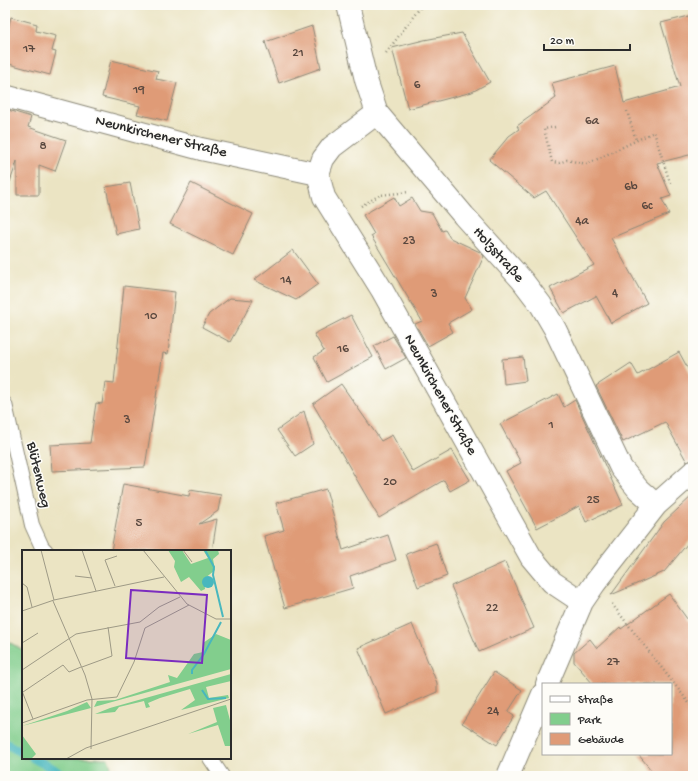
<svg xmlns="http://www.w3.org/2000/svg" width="698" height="781" font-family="'Gochi Hand',sans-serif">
	<rect width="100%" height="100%" fill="#fdfcf7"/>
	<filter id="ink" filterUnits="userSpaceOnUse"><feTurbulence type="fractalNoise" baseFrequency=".025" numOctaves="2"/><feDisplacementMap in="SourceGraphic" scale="8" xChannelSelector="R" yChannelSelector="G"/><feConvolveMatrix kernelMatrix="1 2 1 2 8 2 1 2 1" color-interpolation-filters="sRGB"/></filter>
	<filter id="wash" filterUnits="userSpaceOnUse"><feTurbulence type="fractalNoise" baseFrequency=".012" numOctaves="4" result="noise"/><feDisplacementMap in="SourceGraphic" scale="16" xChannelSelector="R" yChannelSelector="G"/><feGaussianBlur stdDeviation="0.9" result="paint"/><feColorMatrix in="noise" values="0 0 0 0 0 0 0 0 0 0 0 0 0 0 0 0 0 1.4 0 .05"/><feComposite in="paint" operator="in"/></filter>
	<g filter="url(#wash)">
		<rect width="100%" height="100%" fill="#ebe4c3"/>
		<path fill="#82ce8d" stroke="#567c5c" d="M5,640L23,650V758H108L114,776H5Z"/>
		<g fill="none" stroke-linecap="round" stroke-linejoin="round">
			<path stroke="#48b7be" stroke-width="9" d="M5,743L23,753
				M33,758L52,768L63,776"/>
		</g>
		<g id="blocks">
			<path fill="#df9b77" d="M693,15V154L657,163L671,196L662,199L669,214L611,238L647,303L611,323L596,296L564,313L550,288L594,265L546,191L534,198L489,160L509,136L519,129L517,126L556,98L552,83L615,66L624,103L680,87L661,23Z
				M11,17L37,24L36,31L56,36L52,51L56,52L50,75L5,63V40Z
				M312,26L321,68L279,83L265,42Z
				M462,33L490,82L472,92L408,109L392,48L424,40Z
				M111,60L158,71L156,79L177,83L167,121L137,114L140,106L102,97Z
				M5,109L31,117L28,127L66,140L55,171L39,165V195H17V161L10,182H5Z
				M130,183L139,229L116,234L106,187Z
				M191,183L253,214L233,255L170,224Z
				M394,197L399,206L412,198L420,211L432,213L442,231L445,230L450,238L480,252L484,256L465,298L472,309L448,323L453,332L428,346L415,324L422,321L371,236L374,234L363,215Z
				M293,250L318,284L296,300L254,280Z
				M124,286L175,292L168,354L163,353L145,467L52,471L50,445L90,443L96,403L102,404L105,382L114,383Z
				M230,298L253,300L230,342L202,327L209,314Z
				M351,315L373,357L327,382L314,357L324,351L314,334Z
				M393,336L406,358L386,369L374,346Z
				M679,352L693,378V460L687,462L665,422L623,442L596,386L631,363L638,375Z
				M523,357L526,381L504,384L502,359Z
				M341,384L381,441L392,435L413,472L452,450L470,480L450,491L444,480L379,518L313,404Z
				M558,394L564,407L575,400L623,505L586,522L579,506L537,528L506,471L521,463L500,424Z
				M304,411L313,444L295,456L277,430Z
				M123,484L189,496L190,490L221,495L218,511L199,524L217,519L212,551H111Z
				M326,489L343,550L388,535L396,560L350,576L353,588L285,608L264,536L284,530L276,503Z
				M693,495V537L664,572L611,595L664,522Z
				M436,543L447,576L418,587L406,554Z
				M505,562L534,628L479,652L451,586Z
				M669,594L693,627V776H656L638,754H671V684H593L574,662V653L590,639L597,648L620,627L621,629Z
				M412,624L437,683V692L386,714L358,648Z
				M494,672L522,690L508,712L514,716L497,745L462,723Z"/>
		</g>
	</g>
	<g filter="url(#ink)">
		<use href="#blocks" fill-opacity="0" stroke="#8b8877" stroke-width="1"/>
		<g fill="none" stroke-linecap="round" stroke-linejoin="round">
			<defs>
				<path id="service" d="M5,404L32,525L42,547L46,551
					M210,758L222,776"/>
				<path id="minor" d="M348,5L366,80L377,113L464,216L522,280L541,305L555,329L621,468L638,489L656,505
					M5,96L201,149L318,174
					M377,113L332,147L323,159L318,174L324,197L382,290L531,557L552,582L582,602
					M547,684L582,602L595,583L656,505L693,472
					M508,776L543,694"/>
			</defs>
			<use href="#service" stroke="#8b8877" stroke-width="16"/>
			<use href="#minor" stroke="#8b8877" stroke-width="24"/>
			<path stroke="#8b8877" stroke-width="2.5" stroke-dasharray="1 3" stroke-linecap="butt" d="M386,53L422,5
				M627,111L636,140
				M555,127L544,129L552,162L559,163L567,160L587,164L654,132L670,183
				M361,206L380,195L409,192
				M612,604L693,708"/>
			<use href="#service" stroke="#fff" stroke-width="14"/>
			<use href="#minor" stroke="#fff" stroke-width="22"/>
		</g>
	</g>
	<g text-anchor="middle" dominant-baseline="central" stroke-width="3" stroke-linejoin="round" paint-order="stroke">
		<g font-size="13" fill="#58473e">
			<text x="29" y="49">17</text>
			<text x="298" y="53">21</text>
			<text x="417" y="85">6</text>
			<text x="139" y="90">19</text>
			<text x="592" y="121">6a</text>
			<text x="43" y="146">8</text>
			<text x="631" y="187">6b</text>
			<text x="647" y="206">6c</text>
			<text x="582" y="221">4a</text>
			<text x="409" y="241">23</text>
			<text x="286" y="280">14</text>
			<text x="615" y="293">4</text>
			<text x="434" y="294">3</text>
			<text x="151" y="316">10</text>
			<text x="343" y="349">16</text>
			<text x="127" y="420">3</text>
			<text x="551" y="425">1</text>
			<text x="390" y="482">20</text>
			<text x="593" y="500">25</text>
			<text x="139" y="523">5</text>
			<text x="492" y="608">22</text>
			<text x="613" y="662">27</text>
			<text x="493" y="711">24</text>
		</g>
		<g font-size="15" fill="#2b2b2b" stroke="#fdfcf7">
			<text transform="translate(161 137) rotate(14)">Neunkirchener Straße</text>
			<text transform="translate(498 255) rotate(48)">Holzstraße</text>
			<text transform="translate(440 395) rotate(61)">Neunkirchener Straße</text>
			<text transform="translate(38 475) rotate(77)">Blütenweg</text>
		</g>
	</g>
	<g transform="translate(22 550)">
		<rect width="209" height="209" fill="#ebe4c3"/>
		<path d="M146,0H160L169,14L186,8L181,0H196L197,4L191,9L193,20L182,29L183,39L179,41L167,27L159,32L152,17L153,11ZM194,84L209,90V119L72,157L75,151L93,150L148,132L146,125L155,128L172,104L181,102V93ZM209,124V131L184,137L187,148L206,145L207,148L159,160L173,150L168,139L138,148L126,153L128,157L124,158L122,151L97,157L93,162L73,164L88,158ZM65,152L69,158L0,176L45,161ZM204,155L209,174V196H203L196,175L166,184L195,172L191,158ZM0,185L14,204L9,209H0Z" fill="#82ce8d"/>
		<path d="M180 32a6 6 0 1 1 12 0a6 6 0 1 1-12 0Z" fill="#48b7be"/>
		<path fill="none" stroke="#48b7be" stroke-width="2" d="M183,0L192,17L191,25L201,67M170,124V120L182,104L199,72M180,140L186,149L204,148"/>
		<path fill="none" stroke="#9e9a86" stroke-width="1" d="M19,0L32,50M60,0L74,41M121,0L165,54L194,69H209M161,0L170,12M53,26L70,28M0,33L5,37L10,57M93,36L83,10L95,6M31,51L63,125L70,149L69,199M0,61L32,50L142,27M123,78L167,55M0,93L16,83M60,117L90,106L86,77M0,120L54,84L118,72L137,57L158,47M0,141L11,169M1,142L41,115L47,122L59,117M0,173L65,150L95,147L112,112L123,78M44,209L64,198L209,149"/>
		<path fill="#7b2cbf" fill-opacity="0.15" stroke="#7b2cbf" stroke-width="2" d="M109,40L185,45L180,113L104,108Z"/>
		<rect width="209" height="209" fill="none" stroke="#2b2b2b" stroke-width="2"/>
	</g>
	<rect width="698" height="781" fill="none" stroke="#fdfcf7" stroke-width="20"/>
	<rect x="542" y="683" width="130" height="72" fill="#fdfcf7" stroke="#a9a8a5"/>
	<rect x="550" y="696" width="20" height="6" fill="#ffffff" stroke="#a9a8a5"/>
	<text x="578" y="703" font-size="12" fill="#2b2b2b">Straße</text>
	<rect x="550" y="713" width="20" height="12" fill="#82ce8d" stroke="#a9a8a5"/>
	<text x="578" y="723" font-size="12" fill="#2b2b2b">Park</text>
	<rect x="550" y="733" width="20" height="12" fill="#df9b77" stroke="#a9a8a5"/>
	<text x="578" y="743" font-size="12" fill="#2b2b2b">Gebäude</text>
	<path d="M544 44v6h86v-6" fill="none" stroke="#2b2b2b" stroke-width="2"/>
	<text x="550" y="44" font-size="12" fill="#2b2b2b" stroke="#fdfcf7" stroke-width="3" paint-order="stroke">20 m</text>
</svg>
